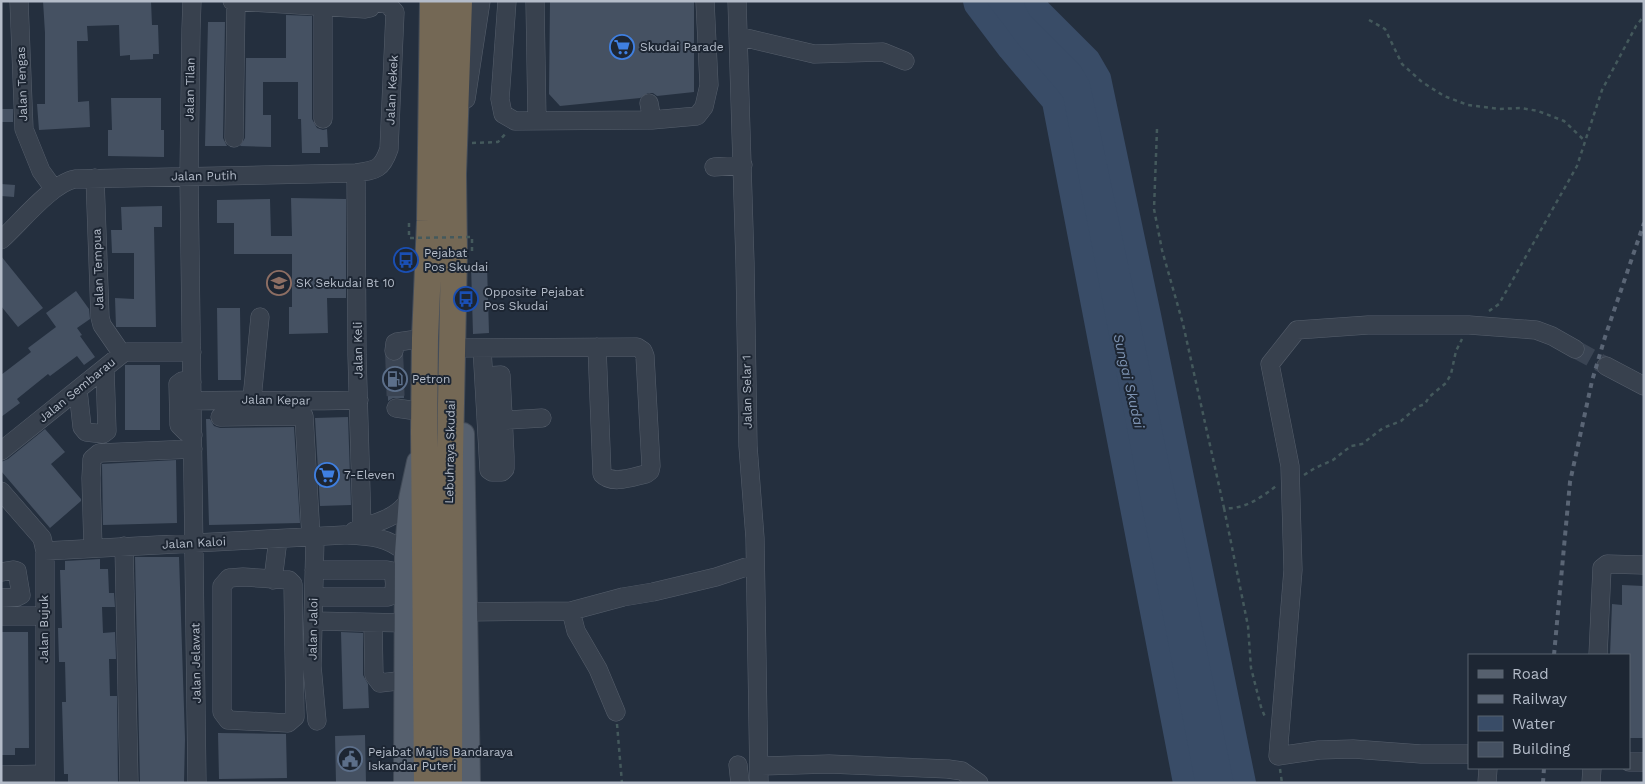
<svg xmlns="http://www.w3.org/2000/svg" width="1645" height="784" font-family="'Work Sans',sans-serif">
	<rect width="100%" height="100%" fill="#242f3e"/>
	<path fill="#394c67" d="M974,1H1035L1039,9L1089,59L1100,78L1150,315L1245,783H1184L1053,102L1009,50L975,5Z"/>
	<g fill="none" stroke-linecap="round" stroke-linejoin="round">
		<path stroke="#394c67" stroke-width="22" d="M974,1L975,5L1009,50L1053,102L1184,783
			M1035,1L1039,9L1089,59L1100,78L1150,315L1245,783"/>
	</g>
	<path fill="#455162" d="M43,1H151L152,25H158L159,54H153V59L130,60V55L120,56L119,25L87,26L88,41H77L78,102L89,101L90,127L39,130L37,104H45V33Z
		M550,1H694V92L657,96L653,93H648L640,98L560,106L549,94Z
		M286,15L312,16V119L317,128L323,130L327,129L328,147H320V153H302L301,119H298V82H263V115H271V147L240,146L245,138L246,58H286Z
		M208,22H225L223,138L227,146H205Z
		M111,98H161V130H164V157L108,156V130H112Z
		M1,109H13V122H1Z
		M1,184L15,185L14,197L1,196Z
		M291,198L346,199V298H327L328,333L289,334V307H292V254H234V223H217V200L270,199L271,236H292Z
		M162,206V227H154L156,327H116L115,298L134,299V253H112L111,230H122L121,207Z
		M1,256L43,308L18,327L1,306Z
		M471,265H487L489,333L473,334Z
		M76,291L89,309L90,319L77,328L82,335L80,336L95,357L84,365L77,356L50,376L48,374L17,399L20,403L1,417V375L31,352L28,348L56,327L46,313Z
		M217,308H240L241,380H218Z
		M403,357L404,398H393L388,401L387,359L393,362L399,361Z
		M125,365H160V430H125Z
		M348,417L351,505L320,506L315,418Z
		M206,419H210L214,426L220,428L294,427L300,523L209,525Z
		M45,429L65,452L51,464L81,499V501L50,528L1,471V462L8,459Z
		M176,460L177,523L103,525L102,464Z
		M135,557H179L185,739L184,783H140Z
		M100,559V569H108L109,593H114L115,607H102L103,633L115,632L116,659H109L110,696H117L118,783H68V774H64L62,702H66L65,662H59L58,628H62L60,570H65V561Z
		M1622,585L1644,586V738H1629V655H1610L1612,604L1622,605Z
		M1,632H28L29,748H15V755H2Z
		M341,632L363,633V675L368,684L369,708L343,709Z
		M218,733L286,734L287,778L219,779Z
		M365,735L366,783H336L335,736Z"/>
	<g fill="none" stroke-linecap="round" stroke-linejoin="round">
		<path stroke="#3a4453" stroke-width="18" stroke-dasharray="18 9" stroke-linecap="butt" d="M1575,349L1606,366
			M394,351L396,408"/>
		<defs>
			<path id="minor" d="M19,1L24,129L41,171L54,189
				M192,1L191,29L189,176L197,783
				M232,1L365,9L370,8L373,1
				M507,1L500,99L503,114L515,121L652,120L697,116L704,107L709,85L705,1
				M535,1L537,121
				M737,1L745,263L748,446L755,538L759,783
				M738,36L814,54L883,52L905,61
				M466,99L481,1
				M649,103L652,120
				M323,119V1
				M234,138L236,2
				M714,167L743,165
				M356,173L357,355L362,527
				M95,178L100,317L102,325L122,354
				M1,240C20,223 52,183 75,179L356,173C377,170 382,169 389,149L395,12L387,4L372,2
				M452,348L637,347L643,351L645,356L651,466L650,471L646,474C632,477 612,485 602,474L597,347
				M482,348L489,470L492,472H502L505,469V456L501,375L484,376
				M394,351L395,343L397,342L425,338
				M1606,366L1644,386
				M192,382L182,381L178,384L179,425L186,432L193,435
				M78,390L82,427L86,432L103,434L107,431L105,368
				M252,399L260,317
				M192,401C248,399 304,402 359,400
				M396,408L424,412
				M220,417L304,416L311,537
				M492,421L542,418
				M1,451L122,354L127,352H192
				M1,491L42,538L45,551V783
				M354,531C377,521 394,521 410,499
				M315,537L312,666L317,721
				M124,546L129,783
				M93,548L91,478L92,459L99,453L193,449
				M45,551L344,535C368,536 387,536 406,553
				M1,572L14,570L17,571L21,595L17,597L1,598
				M243,577L289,580L293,584L295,717L288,723L228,720L222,712V586L229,578Z
				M273,580L278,539
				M314,597H388L393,595C395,587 395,578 392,571L387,570H314
				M571,611L576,631L598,669L616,712
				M466,612L571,611L623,597L653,592L716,577L755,564
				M1,616H44
				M314,621L406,623
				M373,623L374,675L380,683L406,680
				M1598,655L1602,568L1607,564L1644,565
				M1469,754H1421L1353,749L1319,750L1278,756L1293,570L1290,466L1270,364L1297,330L1368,325H1469L1536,330L1552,336L1575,349
				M1629,762H1644
				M738,765L740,783
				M759,766L829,764L948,769L962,771L979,783
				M1,775L45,774
				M1487,783L1488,768
				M1591,783L1592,768"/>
			<path id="major" d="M463,434L469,783
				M405,783L406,553L410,499L418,462"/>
			<path id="highway" d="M427,783L424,432L425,338L430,221L433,1
				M449,783L450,454L454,253L453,174L459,1"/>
		</defs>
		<use href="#minor" stroke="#565f6c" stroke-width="19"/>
		<use href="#major" stroke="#414a57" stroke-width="24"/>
		<use href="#highway" stroke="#434c59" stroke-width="28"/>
		<path stroke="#44595c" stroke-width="2.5" stroke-dasharray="4 4" stroke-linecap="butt" d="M1369,20L1385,29L1402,64L1422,82L1444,96L1468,105L1499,109L1521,108L1538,111L1564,121L1585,141
			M1157,129L1154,209L1162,250L1183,324L1224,508C1243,510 1261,498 1276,486
			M472,143L498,142L507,132
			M1489,311L1499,304L1577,166L1602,90L1636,26L1644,16
			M1304,475L1315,468L1333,460L1351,446L1362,444L1383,428L1401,421L1417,407L1425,404L1429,397L1446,383L1451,374L1456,351L1462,339
			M1224,508L1248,626L1251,668L1261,707L1265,717
			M617,724L622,783
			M1280,769L1282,783"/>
		<use href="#minor" stroke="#38414e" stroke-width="18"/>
		<use href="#major" stroke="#56606e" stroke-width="22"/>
		<use href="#highway" stroke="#746855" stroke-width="26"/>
		<path stroke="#5a6575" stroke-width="4" stroke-dasharray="5 5" stroke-linecap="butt" d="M1554,655L1570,482L1592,381L1605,337L1644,223
			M1543,783L1544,768"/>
		<path stroke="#44595c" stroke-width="2.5" stroke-dasharray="4 4" stroke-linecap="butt" d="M409,223V238L472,237V253"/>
	</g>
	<defs>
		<symbol id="supermarket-ring" viewBox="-11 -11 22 22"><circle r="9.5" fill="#1d2633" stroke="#3f7fe0" stroke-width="1.5"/><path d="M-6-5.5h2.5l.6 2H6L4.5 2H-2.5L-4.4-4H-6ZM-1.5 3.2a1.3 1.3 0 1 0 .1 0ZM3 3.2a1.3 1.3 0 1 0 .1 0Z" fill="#3f7fe0"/></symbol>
		<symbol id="bus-ring" viewBox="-11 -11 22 22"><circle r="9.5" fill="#1d2633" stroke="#1a4fb4" stroke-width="1.5"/><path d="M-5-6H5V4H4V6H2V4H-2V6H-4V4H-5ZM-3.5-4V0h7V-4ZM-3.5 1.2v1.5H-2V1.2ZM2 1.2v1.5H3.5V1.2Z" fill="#1a4fb4"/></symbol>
		<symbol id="school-ring" viewBox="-11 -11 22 22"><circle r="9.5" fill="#1d2633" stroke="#8d6e63" stroke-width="1.5"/><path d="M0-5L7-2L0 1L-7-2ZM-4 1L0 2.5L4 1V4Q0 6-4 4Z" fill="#8d6e63"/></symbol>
		<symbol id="fuel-ring" viewBox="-11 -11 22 22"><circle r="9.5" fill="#1d2633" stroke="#5c6f8a" stroke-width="1.5"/><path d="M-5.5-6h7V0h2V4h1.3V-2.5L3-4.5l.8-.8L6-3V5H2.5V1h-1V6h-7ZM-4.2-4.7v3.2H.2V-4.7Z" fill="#5c6f8a"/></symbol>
		<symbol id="civic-ring" viewBox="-11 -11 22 22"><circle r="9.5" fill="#1d2633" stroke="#5c6f8a" stroke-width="1.5"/><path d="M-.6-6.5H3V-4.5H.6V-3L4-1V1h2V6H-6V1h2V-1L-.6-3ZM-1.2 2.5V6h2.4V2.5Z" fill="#5c6f8a"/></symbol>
	</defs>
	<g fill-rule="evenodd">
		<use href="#supermarket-ring" x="608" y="33" width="28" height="28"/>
		<use href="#bus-ring" x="392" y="246" width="28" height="28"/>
		<use href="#school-ring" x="265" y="269" width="28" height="28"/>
		<use href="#bus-ring" x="452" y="285" width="28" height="28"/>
		<use href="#fuel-ring" x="381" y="365" width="28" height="28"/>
		<use href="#supermarket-ring" x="313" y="461" width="28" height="28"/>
		<use href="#civic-ring" x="336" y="745" width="28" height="28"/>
	</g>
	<g text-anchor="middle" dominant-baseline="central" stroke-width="4" stroke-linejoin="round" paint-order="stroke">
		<g font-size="12" fill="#b4bcc9" stroke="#1d2633" text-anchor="start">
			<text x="640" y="47">Skudai Parade</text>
			<text x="424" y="253">Pejabat<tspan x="424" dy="14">Pos Skudai</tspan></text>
			<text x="296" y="283">SK Sekudai Bt 10</text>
			<text x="484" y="292">Opposite Pejabat<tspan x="484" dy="14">Pos Skudai</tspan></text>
			<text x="412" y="379">Petron</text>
			<text x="344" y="475">7-Eleven</text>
			<text x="368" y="752">Pejabat Majlis Bandaraya<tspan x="368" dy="14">Iskandar Puteri</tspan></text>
		</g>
		<g font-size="12" fill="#b4bcc9" stroke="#1d2633">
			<text transform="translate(22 84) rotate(-92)">Jalan Tengas</text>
			<text transform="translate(190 89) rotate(-89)">Jalan Tilan</text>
			<text transform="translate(392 90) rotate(-87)">Jalan Kekek</text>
			<text transform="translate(204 176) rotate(-1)">Jalan Putih</text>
			<text transform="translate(98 269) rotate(-92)">Jalan Tempua</text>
			<text transform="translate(358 350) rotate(-91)">Jalan Keli</text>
			<text transform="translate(77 390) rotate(-39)">Jalan Sembarau</text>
			<text transform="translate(747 392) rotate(-91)">Jalan Selar 1</text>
			<text transform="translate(276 400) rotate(1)">Jalan Kepar</text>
			<text transform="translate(450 452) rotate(-89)">Lebuhraya Skudai</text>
			<text transform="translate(194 543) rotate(-3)">Jalan Kaloi</text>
			<text transform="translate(44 629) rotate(-90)">Jalan Bujuk</text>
			<text transform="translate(313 629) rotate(-89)">Jalan Jaloi</text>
			<text transform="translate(196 663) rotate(-91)">Jalan Jelawat</text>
		</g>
		<g font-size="14" font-style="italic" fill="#7c92b1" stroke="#1d2633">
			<text transform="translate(1129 381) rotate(77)">Sungai Skudai</text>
		</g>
	</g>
	<rect width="1645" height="784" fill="none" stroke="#b4bcc9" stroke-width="5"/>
	<rect x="1468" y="654" width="162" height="115" fill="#1d2633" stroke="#59626f"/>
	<rect x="1478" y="670" width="25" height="8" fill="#56606e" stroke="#59626f"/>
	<text x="1512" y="679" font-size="15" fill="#b4bcc9">Road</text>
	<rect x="1478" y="695" width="25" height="8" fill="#5a6575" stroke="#59626f"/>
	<text x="1512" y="704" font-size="15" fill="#b4bcc9">Railway</text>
	<rect x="1478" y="716" width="25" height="15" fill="#394c67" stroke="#59626f"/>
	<text x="1512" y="729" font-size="15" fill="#b4bcc9">Water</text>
	<rect x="1478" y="742" width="25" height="15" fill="#455162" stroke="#59626f"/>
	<text x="1512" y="754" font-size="15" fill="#b4bcc9">Building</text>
</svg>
